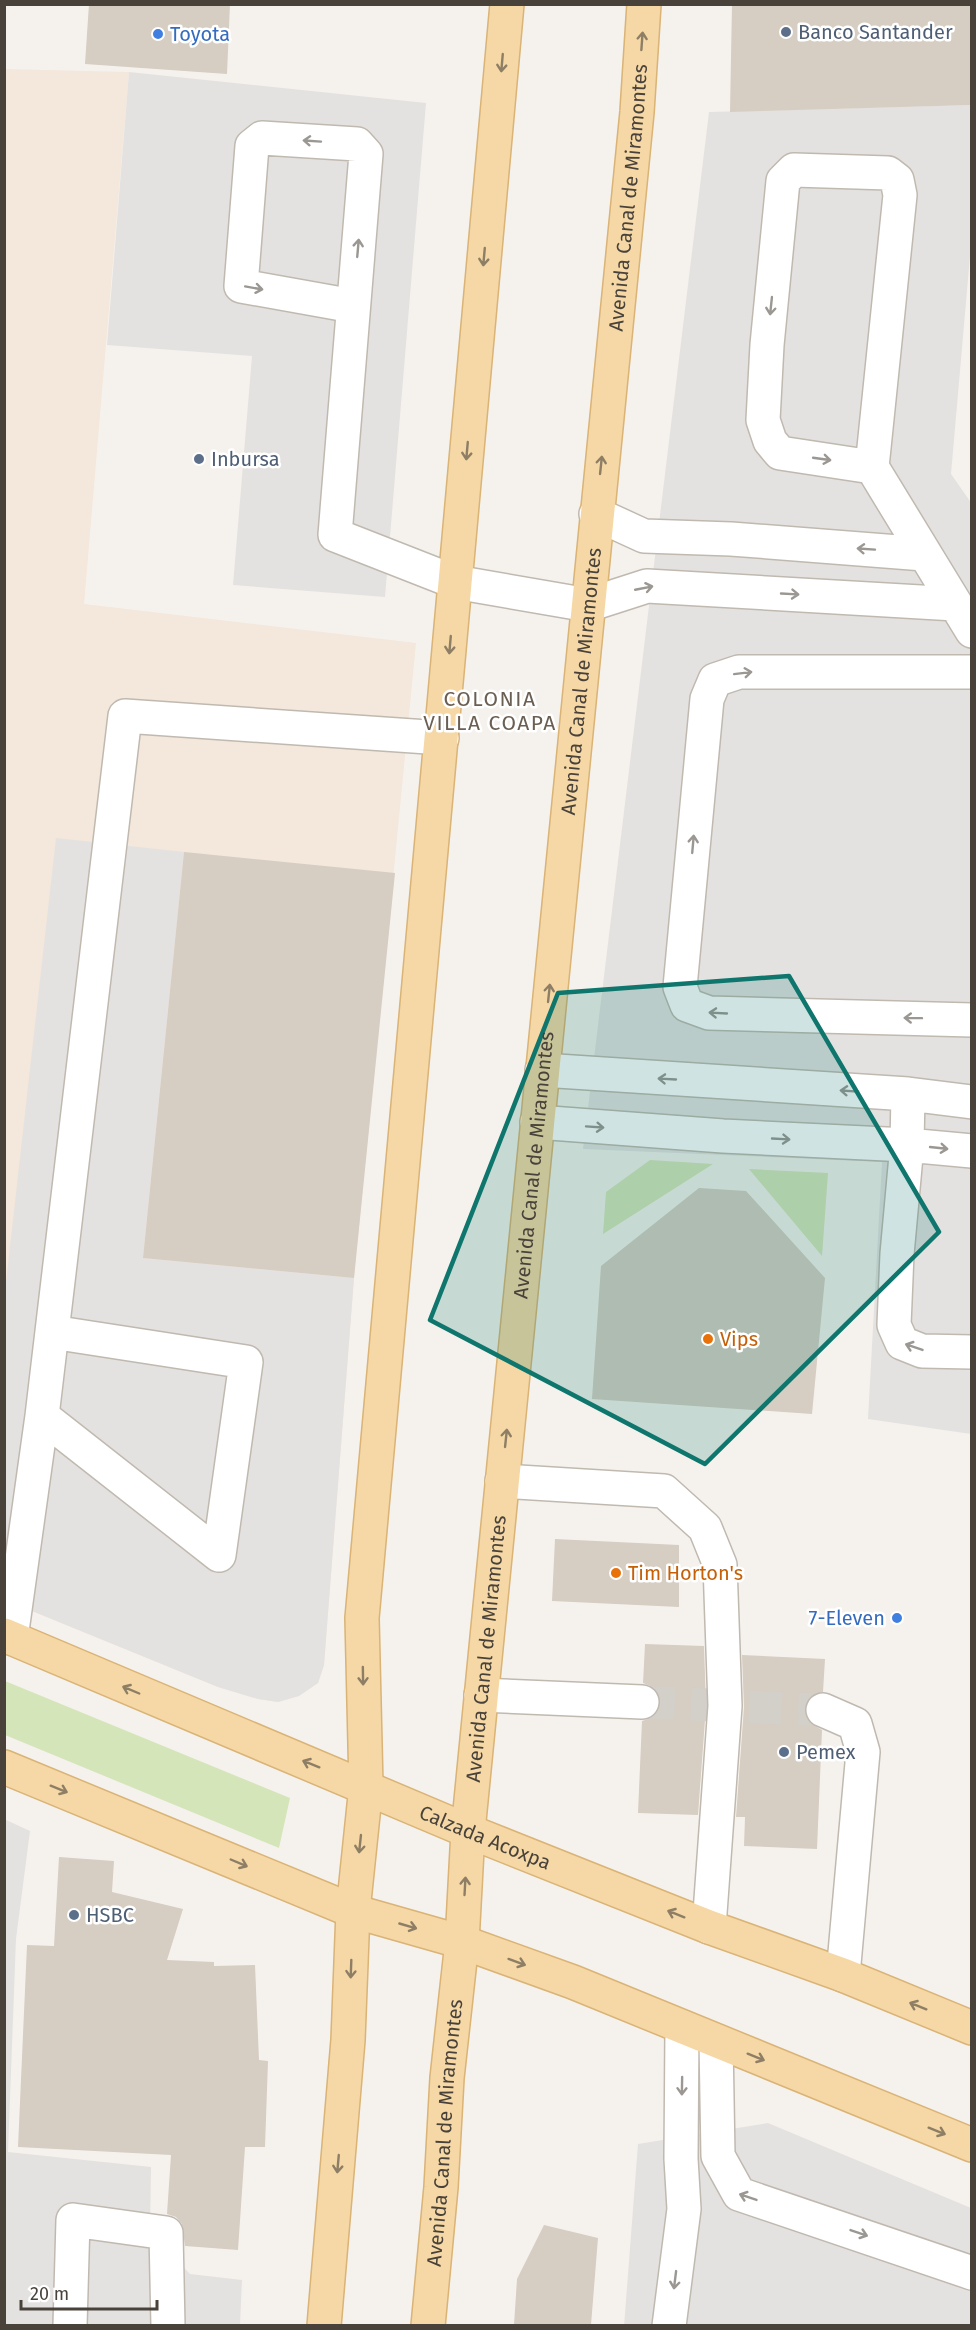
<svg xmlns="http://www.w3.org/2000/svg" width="976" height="2330" font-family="'Fira Sans',sans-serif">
	<rect width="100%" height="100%" fill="#f5f2ed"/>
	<path fill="#f4e7db" d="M4,69L129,72L84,604L416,643L354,1278L324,1665L318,1683L299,1696L278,1702L258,1699L218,1687L5,1600Z"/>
	<path fill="#d5e5ba" d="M650,1160L713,1164L603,1234L606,1192Z
		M749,1169L828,1173L822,1256Z
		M5,1681L290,1798L279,1848L5,1735Z"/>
	<path fill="#e4e2e0" d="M129,72L426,103L385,597L233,585L252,356L107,345Z
		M971,105V245L951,474L972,504L971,1434L868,1419L882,1162L583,1149L709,112Z
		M56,838L184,852L143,1258L354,1278L324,1665L318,1683L299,1696L278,1702L258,1699L218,1687L5,1600V1291Z
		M4,1819L30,1831L16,1939L8,2152L151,2167L150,2232L190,2274L242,2280L240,2325H5Z
		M768,2123L971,2208V2325L624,2326L638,2144Z"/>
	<path fill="#d6cdc3" d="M89,4H230L227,74L85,64Z
		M732,4H972V105L730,112Z
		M184,852L395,873L354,1278L143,1258Z
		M699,1188L746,1191L825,1278L812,1414L592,1399L601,1266Z
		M555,1539L679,1545V1607L552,1601Z
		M645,1644L704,1646L706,1706L698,1815L638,1813L642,1721L651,1718L658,1712L661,1703L658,1693L653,1687L643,1683Z
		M742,1655L825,1659L823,1692L811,1695L806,1702L804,1712L808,1722L822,1730L817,1849L744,1846L745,1817H736L744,1707Z
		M59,1857L114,1861L112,1892L183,1909L167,1960L214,1962V1966L255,1965L259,2060L268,2061L265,2147H245L238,2250L185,2246L182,2224L176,2217L167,2214L171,2155L18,2147L27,1945L54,1946Z
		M544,2225L598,2238L591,2325H514L517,2279Z"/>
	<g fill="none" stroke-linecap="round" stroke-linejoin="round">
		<path stroke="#d3cfc9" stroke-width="33" stroke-dasharray="33 16" stroke-linecap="butt" d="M642,1702L709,1705
			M749,1707L823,1710"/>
		<defs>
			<path id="minor" d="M353,306L241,286L252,146L262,138L357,144L366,154L335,535L455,582L588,605L647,586L955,604
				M872,467L780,453L770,441L763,420L767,345L783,181L794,170L888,173L897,180L900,195L872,467L972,631
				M596,514L644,536L731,539L924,554
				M972,672H739L715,680L707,699L680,987L687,1005L709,1013L972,1020
				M542,1070L908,1094L972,1102
				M908,1094L907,1145L897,1254L894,1325L902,1343L922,1351L972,1352
				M537,1122L723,1136L907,1145L972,1151
				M52,1332L246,1362L219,1555
				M502,1481L664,1491L705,1528L720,1565L725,1706L709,1927
				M219,1555L42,1416L125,716L442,738
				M11,1638L42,1416
				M481,1695L642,1702
				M823,1710L855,1724L863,1752L843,1975
				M716,2041L718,2156L739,2194L972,2273
				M70,2326L73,2220L166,2233L168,2326
				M669,2326L684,2209L681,2159L682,2027"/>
			<g id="major">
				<path id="s1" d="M4,1635L468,1831L709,1927L843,1975L972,2028"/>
				<path d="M4,1767L353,1911L462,1942L573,1982L972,2145"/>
				<path d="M324,2326L348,2040L353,1911L366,1786L362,1618L507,4"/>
				<path id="s2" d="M428,2326L441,2187L447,2078L462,1942L468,1831L637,112L644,4"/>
			</g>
		</defs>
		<use href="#minor" stroke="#c0b9b0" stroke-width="36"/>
		<use href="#major" stroke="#dab376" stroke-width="36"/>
		<use href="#minor" stroke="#fff" stroke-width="33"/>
		<use href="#major" stroke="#f5d8a5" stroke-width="33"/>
	</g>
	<defs><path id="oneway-shaft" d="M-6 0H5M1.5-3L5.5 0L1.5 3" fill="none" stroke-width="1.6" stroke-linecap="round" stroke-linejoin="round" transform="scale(1.5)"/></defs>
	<g stroke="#8e7e65">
		<use href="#oneway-shaft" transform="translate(642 41) rotate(-86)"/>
		<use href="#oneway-shaft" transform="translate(502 63) rotate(95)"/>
		<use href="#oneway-shaft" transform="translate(484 257) rotate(95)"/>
		<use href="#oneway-shaft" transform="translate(467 451) rotate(95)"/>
		<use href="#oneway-shaft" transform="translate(601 465) rotate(-84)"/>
		<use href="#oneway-shaft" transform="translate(450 645) rotate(95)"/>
		<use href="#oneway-shaft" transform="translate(549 993) rotate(-84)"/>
		<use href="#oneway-shaft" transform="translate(506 1438) rotate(-84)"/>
		<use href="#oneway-shaft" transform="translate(363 1676) rotate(89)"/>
		<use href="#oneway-shaft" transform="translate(131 1690) rotate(-157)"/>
		<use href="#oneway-shaft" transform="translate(311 1764) rotate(-158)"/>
		<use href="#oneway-shaft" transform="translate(59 1789) rotate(22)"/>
		<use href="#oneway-shaft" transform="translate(360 1844) rotate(96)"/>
		<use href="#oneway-shaft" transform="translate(239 1863) rotate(23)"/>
		<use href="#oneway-shaft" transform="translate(465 1886) rotate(-87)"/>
		<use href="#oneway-shaft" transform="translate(676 1914) rotate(-158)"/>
		<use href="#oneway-shaft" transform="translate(408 1926) rotate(16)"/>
		<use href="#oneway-shaft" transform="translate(517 1962) rotate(20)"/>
		<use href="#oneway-shaft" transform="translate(351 1969) rotate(92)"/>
		<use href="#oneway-shaft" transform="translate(918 2006) rotate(-158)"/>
		<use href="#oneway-shaft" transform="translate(756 2057) rotate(22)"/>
		<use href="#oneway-shaft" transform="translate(937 2131) rotate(22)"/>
		<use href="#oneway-shaft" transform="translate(338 2164) rotate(95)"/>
	</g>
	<g stroke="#9b9793">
		<use href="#oneway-shaft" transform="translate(312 141) rotate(-176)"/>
		<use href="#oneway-shaft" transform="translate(358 248) rotate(-85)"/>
		<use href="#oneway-shaft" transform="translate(254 288) rotate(10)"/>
		<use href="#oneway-shaft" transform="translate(771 306) rotate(96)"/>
		<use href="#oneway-shaft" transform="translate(822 459) rotate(8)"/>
		<use href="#oneway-shaft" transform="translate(866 549) rotate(-176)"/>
		<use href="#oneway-shaft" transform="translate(644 588) rotate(-11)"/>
		<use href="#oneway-shaft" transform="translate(790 594) rotate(3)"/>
		<use href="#oneway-shaft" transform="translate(743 673) rotate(-7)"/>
		<use href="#oneway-shaft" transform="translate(693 844) rotate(-85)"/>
		<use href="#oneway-shaft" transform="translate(718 1013) rotate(-177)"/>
		<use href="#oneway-shaft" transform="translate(913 1018) rotate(-179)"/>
		<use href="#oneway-shaft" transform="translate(667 1079) rotate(-177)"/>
		<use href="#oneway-shaft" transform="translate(849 1091) rotate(-176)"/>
		<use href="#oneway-shaft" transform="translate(595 1127) rotate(4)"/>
		<use href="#oneway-shaft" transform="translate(781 1139) rotate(3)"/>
		<use href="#oneway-shaft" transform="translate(939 1148) rotate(6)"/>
		<use href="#oneway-shaft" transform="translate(914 1347) rotate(-161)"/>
		<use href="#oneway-shaft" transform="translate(682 2086) rotate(91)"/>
		<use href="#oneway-shaft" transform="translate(748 2197) rotate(-161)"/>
		<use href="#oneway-shaft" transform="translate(859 2233) rotate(19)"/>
		<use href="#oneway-shaft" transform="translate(675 2280) rotate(97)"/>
	</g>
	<path fill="#0f766e" fill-opacity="0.2" stroke="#0f766e" stroke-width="4.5" stroke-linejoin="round" d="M789,976L939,1232L705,1464L430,1320L558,993Z"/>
	<g fill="#5c6f8a" stroke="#fff" stroke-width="2">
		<circle cx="786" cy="32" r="6"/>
		<circle cx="199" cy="459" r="6"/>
		<circle cx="784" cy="1752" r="6"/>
		<circle cx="74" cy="1915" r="6"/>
	</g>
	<g fill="#3f7fe0" stroke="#fff" stroke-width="2">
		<circle cx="158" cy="34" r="6"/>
		<circle cx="897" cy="1618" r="6"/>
	</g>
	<g fill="#e8710a" stroke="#fff" stroke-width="2">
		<circle cx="708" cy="1339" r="6"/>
		<circle cx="616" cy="1573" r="6"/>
	</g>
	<g text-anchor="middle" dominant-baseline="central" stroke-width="5" stroke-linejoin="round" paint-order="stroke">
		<g font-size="20" fill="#4e5e75" stroke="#fff" text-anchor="start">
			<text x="798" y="32">Banco Santander</text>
			<text x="211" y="459">Inbursa</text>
			<text x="796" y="1752">Pemex</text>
			<text x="86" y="1915">HSBC</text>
		</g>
		<g font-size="20" fill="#366cbe" stroke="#fff" text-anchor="start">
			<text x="170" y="34">Toyota</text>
			<text x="885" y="1618" text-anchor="end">7-Eleven</text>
		</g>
		<g font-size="20" fill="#49423a" stroke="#fff">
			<text stroke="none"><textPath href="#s2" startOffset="2138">Avenida Canal de Miramontes</textPath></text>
			<text stroke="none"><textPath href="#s2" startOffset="1652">Avenida Canal de Miramontes</textPath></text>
			<text stroke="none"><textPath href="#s2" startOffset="1166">Avenida Canal de Miramontes</textPath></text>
			<text stroke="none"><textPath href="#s2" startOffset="680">Avenida Canal de Miramontes</textPath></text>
			<text stroke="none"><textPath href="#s1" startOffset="522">Calzada Acoxpa</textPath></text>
			<text stroke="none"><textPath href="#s2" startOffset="194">Avenida Canal de Miramontes</textPath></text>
		</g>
		<g font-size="20" fill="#c56008" stroke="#fff" text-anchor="start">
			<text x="720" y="1339">Vips</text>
			<text x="628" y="1573">Tim Horton's</text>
		</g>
		<g font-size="21" letter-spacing="1.5" fill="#6b5f53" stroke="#fff">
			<text x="490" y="699">COLONIA<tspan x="490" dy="24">VILLA COAPA</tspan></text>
		</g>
	</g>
	<rect width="976" height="2330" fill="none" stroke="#49423a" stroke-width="12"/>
	<path d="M21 2300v9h136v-9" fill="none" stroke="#49423a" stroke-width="3"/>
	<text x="30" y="2300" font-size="18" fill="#49423a" stroke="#ffffff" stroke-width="4.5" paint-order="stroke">20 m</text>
</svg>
